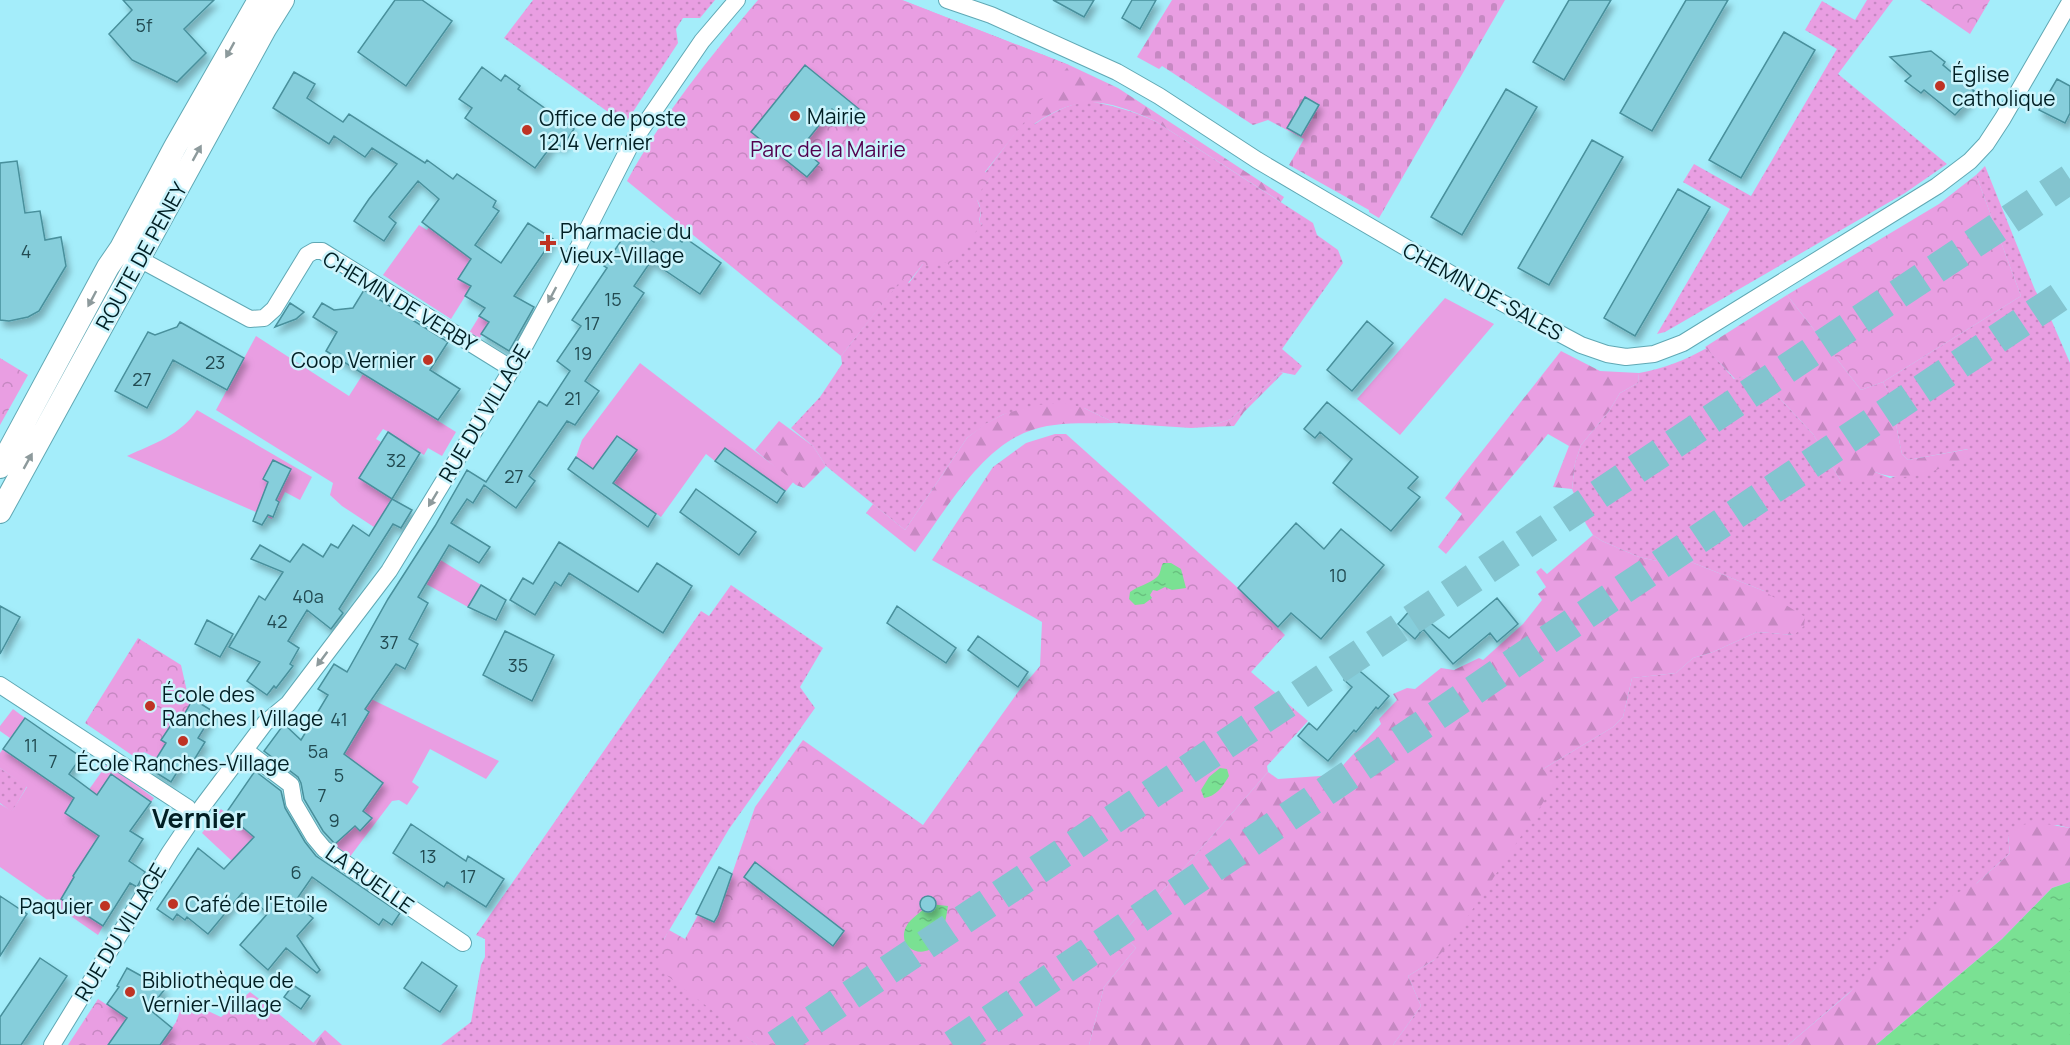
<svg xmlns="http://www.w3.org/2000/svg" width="2070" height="1045" font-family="Manrope,sans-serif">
	<defs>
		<pattern id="grass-dots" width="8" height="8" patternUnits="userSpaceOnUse" patternTransform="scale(1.5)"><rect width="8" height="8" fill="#e99ee2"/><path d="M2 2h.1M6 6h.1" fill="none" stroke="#c688c2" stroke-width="1.8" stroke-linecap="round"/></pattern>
		<pattern id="forest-firs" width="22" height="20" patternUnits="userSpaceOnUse" patternTransform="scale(1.5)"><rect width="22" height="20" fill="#e99ee2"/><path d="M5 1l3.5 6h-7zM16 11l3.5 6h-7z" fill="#c688c2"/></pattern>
		<pattern id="cemetery-stones" width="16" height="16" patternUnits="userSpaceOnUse" patternTransform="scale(1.5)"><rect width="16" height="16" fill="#e99ee2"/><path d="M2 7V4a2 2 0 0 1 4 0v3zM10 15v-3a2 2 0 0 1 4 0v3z" fill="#c688c2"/></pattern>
		<pattern id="park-crowns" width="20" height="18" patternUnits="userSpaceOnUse" patternTransform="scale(1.5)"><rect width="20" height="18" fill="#e99ee2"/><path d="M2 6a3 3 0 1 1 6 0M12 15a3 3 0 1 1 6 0" fill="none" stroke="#c688c2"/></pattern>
		<pattern id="water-ripples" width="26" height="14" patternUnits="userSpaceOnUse" patternTransform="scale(1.5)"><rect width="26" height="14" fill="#7ae193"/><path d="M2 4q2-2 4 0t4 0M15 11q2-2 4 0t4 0" fill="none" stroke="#68c17f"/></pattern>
		<filter id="shadow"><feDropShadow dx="3.5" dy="6" stdDeviation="3" flood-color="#0004"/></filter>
	</defs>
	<rect width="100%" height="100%" fill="#a4edfa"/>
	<path fill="url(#grass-dots)" d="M533,0H715L700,18H683L676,29L678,43L625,124L504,38Z
		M1867,0H1893L1838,74L1947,164L1905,193L1665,332L1657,334L1730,209L1683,182L1694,164L1751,196L1837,49L1805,30L1822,1L1855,20Z
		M1085,101C1110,104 1132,111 1155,121L1313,223L1317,235L1338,250L1343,263L1282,349L1302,366L1295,375L1280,372L1231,419L1208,427L1191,428L1115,423L1084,408L1004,414L986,424L967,438L905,530L826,466L813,446L791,428L820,397L842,364L841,356L902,278L909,283L923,264L982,224L979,222C982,212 981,205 975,197L990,178L985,173L1027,117L1035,124C1051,113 1066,106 1085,101Z
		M1985,166L2035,290L2050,317L2070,363V828L2057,825L2008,836L2010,853L1977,883L1788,1045H1393L1421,1006L1408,976L1434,960L1543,769L1613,727L1623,717L1632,678L1676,673L1693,658L1713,652L1757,632L1794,635L1764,591L1681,558L1657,561L1639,557L1602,541L1593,535L1586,524L1572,489L1575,463L1581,445L1609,411L1620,393L1638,383L1639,373C1663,369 1685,360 1707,348L1734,379L1756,373L1813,434L1841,481L1875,472L1890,478L1966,458L1968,449L1908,460L1902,454L1890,395L1883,382L2021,296L1976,175Z
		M731,585L823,648L800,687L815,708L729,829L664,939L746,1036L757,1045H441L471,1022L481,965L485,957V939L476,935L701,611L709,616Z
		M0,768L27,786L12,812L0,803Z"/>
	<path fill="url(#forest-firs)" d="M902,0L1069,65L1118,88L1284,197L1281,202L1155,121C1105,99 1081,93 1034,124Z
		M1787,295L1861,390L1883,382L1890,395L1902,454L1908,460L1969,449L1967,458C1936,470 1908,485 1875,472L1870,481H1841L1813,434L1756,373L1735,379L1705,347Z
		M1561,351L1600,371L1639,373L1638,383L1620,393L1609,411L1581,445L1575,463L1572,489L1553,487L1569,446L1548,434L1446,554L1438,547L1462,514L1445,498Z
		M1280,372L1283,373L1244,412L1234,426L1208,427L1231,419Z
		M1065,403L1084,408L1115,423C1088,424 1058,421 1032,430C982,446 945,511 915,552L866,513L873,504L905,530L967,438L985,424L1004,414L1036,405Z
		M779,421L813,446L826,466L804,488L796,485L755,450Z
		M1593,535L1602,541L1639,557L1657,561L1681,558L1764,591L1805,617L1804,626L1794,635L1757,632L1713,652L1693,658L1676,673L1632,678L1623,717L1613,727L1543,769L1556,783L1449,945L1434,960L1408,976L1421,1006L1393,1045H1089L1104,987L1136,948L1122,933L1183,869L1268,772L1278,779L1334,775L1381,724L1379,719L1397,700L1393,694L1407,688L1415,689L1441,668L1454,670L1479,658L1483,660L1523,624L1542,600L1538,594L1546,587L1536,572L1541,568L1547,574Z
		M2034,822L2070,828V882L2052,888L2002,939L1876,1045H1788L1848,994L1939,902L1977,883L2010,853L2008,836L2019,826Z
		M325,1030L342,1045H316L313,1043Z"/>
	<path fill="url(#cemetery-stones)" d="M1172,0H1505L1379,218L1369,212V210L1289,165L1304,139L1268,120L1253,125L1162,66L1159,69L1137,57Z"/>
	<path fill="url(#park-crowns)" d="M758,0H902L1069,65L985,172L991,177L976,197L981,210L979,222L982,224L949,265L946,262L931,267L923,264L908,283L902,279L841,356L627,181C663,115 709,58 758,0Z
		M1920,0H1990L1970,34Z
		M1976,175L2021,296L1883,382L1861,390L1787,295L1939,204Z
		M0,358L28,375L0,425Z
		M1055,434H1066L1238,588L1285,635L1251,672L1308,721L1267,766L1268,772L1183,869L1122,933L1136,948L1104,987L1089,1045H757L665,974C655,959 661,944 669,930L685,939L698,915L713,922L718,915L755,807L803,740L923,825L1018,692L1040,666L1042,622L932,560L993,467L1026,443Z
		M138,638L181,665L188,696L214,712L199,738L205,742L194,760L187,757L171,782L150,769L156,758L144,752L139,760L85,723Z
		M250,992L274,1010L316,1045H160L176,1022L184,1000L221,1017Z
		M98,999L127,1018L108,1045H68Z"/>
	<path fill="#e99ee2" d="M419,225L427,230L429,227L476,263L459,279L471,287L451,319L383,275Z
		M1445,298L1494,324L1400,435L1357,399Z
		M485,307L495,314L479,339L469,333Z
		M256,336L349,396L363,374L456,432L442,456L428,448L424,455L405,443L398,453L392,443L396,436L383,429L376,439L381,442L359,478L400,503L383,533L342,506L330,495L333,483L216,410Z
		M640,363L794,481L786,491L725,448L715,461L706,454L661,517L576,457L582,440Z
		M197,410L312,477L300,500L285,492L272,519L127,456C153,444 181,435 197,410Z
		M434,556L486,588L478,590L468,607L426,584Z
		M371,699L499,761L486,779L430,749L412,782L419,787L407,805L399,800L392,801L349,858L333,845L358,824L335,760L351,744L366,717L362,714Z
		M13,709L25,718L10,738L0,731V726Z
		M3,749L59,788L76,796L65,813L99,836L61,899L103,926L98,935L0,867V804L12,811L27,787L0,768V753Z
		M107,764L154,798L151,802L111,775L99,793L138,821L134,825L88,791Z
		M221,809L258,841L232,861L202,833Z"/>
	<path fill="url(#water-ripples)" d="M1163,563H1171L1181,569L1186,588L1172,590L1165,587L1157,591L1153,590L1150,595L1152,598L1144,604L1135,605L1129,599L1130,592C1138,586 1149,584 1157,577C1161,574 1160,568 1163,563Z
		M1220,768L1227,769L1229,776C1222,788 1216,796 1204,798L1201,790L1209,777Z
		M2070,882V1045H1876L2002,939L2052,888Z
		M929,904L948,906C946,918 944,932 938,942C924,962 896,948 906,927C910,918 922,912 929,904Z"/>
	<path fill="#86cedb" stroke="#48909c" stroke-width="1.5" filter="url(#shadow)" d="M123,0H214L184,29L206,53L177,82L132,60L109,34L132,10Z
		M395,0H422L452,21L406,86L358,52Z
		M1053,0H1094L1084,17Z
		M1132,0H1156L1140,29L1122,18Z
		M1569,0H1611L1564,80L1533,62Z
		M1686,0H1728L1652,131L1620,113Z
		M1784,32L1815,50L1741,178L1709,160Z
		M1931,51L1945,62L1943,65L1974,91L1969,98L1970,99L1955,115L1924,90L1921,93L1905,81L1911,76L1890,57Z
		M805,65L859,109L848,123L832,109L801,148L819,163L807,177L751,132Z
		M482,67L501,81L505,75L520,86L518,89L574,129L562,147L554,142L535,168L465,118L472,108L459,99Z
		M294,72L315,84L307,98L343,122L349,114L425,163L427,160L453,179L457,174L496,201L493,207L499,211L475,245L501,263L528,223L553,239L514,296L534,307L509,351L481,334L489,322L479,316L485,308L465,296L471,286L458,279L471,259L422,222L439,199L418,181L389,217L396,223L384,241L354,221L369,199L397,164L372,148L365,157L334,136L329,144L273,108Z
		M2057,79L2070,86V113L2065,123L2039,110Z
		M1506,89L1537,107L1462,235L1431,217Z
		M1305,97L1319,105L1301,136L1287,128Z
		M1592,140L1623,157L1549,285L1518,268Z
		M17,161L25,213L40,211L45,240L61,237L66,266L39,311L28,317L9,321L0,320V163Z
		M1678,189L1710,207L1635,336L1604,318Z
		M631,226L654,242L663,229L682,242L685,238L721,263L700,294L651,261L634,286L644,293L585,381L599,391L575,425L567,421L529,476L535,481L516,508L484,485L473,503L467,499L451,523L490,547L479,563L449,545L418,597L428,603L409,639L418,644L405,669L396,664L365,709L369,712L344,754L383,783L363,811L372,818L360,831L355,826L335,844L323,831L304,799L301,783L298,777L264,751L284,724L301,740L328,695L318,689L334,664L347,672L388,599L435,526L467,470L486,482L539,401L547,406L570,371L557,361L581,326L572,320L607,268L604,266Z
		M364,290L448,342L430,370L460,389L438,420L326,351L337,332L313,317L322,303L334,310L353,308Z
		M290,303L304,312L296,319L275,327Z
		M1367,321L1393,343L1352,391L1327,370Z
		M180,322L244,358L227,390L173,360L147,408L115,391L148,332L155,335L177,327Z
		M1327,402L1418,477L1408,488L1420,497L1391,531L1333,483L1352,459L1320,432L1315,438L1304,429Z
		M388,432L420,453L392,499L359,478Z
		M617,436L637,450L613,483L656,514L648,527L568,469L576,457L593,469Z
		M725,448L785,491L777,503L715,461Z
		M273,460L291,469L276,500L279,502L273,517L268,515L262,525L253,521L268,482L263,479Z
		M696,489L756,532L739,555L680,512Z
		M392,499L412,510L401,528L393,524L339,609L343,613L331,629L307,610L288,641L299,648L290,664L293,666L276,688L274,686L267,695L247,681L260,662L229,647L259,596L265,600L283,572L251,559L260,545L290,562L303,544L323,557L331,544L338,548L353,525L369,536Z
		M1296,523L1324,549L1341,529L1384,565L1321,639L1291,613L1278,627L1238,588Z
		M559,542L638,592L657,563L692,586L663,633L569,573L561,586L555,582L535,615L510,600L523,578L533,584Z
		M481,585L506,600L496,620L468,607Z
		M1497,598L1518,624L1497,642L1490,633L1453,664L1423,629L1415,639L1398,624L1412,608L1449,638Z
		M0,606L20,617L0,654Z
		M897,606L956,648L946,663L887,623Z
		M207,620L233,634L220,657L195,644Z
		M505,631L554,655L532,701L483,675Z
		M978,636L1028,672L1018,687L968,650Z
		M1355,667L1389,696L1378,709L1376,707L1356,732L1354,730L1328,761L1298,736L1309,723L1317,730L1352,687L1344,680Z
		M193,699L214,712L198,738L205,742L194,760L187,756L171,782L150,769L166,743L161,740L173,722L178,725Z
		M25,718L81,757L69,774L97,795L111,774L151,802L130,831L143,839L129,861L145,872L137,887L130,883L103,926L61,899L74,877L73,876L99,836L65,813L74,798L3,749Z
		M255,771L281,791L285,808L305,842L316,856L400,913L392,925L383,919L379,925L312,877L294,903L313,918L297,936L320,970L317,973L286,948L268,970L240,945L268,913L242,893L208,934L187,917L185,920L177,914L173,920L157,909L198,848L224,869L254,837L226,813Z
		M411,824L466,861L468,856L504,879L486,907L447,882L444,887L393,853Z
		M755,862L844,931L833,946L744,877Z
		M719,867L732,874L718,915L714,922L696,914Z
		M920 904a8 8 0 1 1 16 0a8 8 0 1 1-16 0Z
		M0,896L27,914L0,956Z
		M40,958L67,976L21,1045H0V1017Z
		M422,962L457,986L440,1012L404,988Z
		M127,968L165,989L149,1009L172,1028L160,1045H108L127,1018L107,1004L119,987L117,986Z
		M293,985L310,996L301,1009L284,997Z"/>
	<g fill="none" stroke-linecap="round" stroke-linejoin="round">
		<path stroke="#83c4cf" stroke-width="30" stroke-dasharray="30 15" stroke-linecap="butt" d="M776,1045L2070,179
			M953,1045L1549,639L2070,290"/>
		<defs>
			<path id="street" d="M947,0L991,15L1117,72L1159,96L1257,160L1328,202L1482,292L1581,345L1607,354L1626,357L1654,354L1683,343L1937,186L1970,161L1986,144L2003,118L2070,2
				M130,254L250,319L264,318L274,309L307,255L314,251H322L512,369
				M0,685L188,808
				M245,750L291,785L294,803L314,837L324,849L463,943
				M202,807L265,723L288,704L389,571L512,369L578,248L630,146L702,41L737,0
				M52,1045L170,852L191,821"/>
			<path id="secondary" d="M0,467L108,267L121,248L175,147L259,0
				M0,512L265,29L283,0"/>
		</defs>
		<use href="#street" stroke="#60a8b4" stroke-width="18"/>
		<use href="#secondary" stroke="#60a8b4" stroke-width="24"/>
		<use href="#street" stroke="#fff" stroke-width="16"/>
		<use href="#secondary" stroke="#fff" stroke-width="22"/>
	</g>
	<defs><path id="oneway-solid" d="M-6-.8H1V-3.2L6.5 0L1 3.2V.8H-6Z" transform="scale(1.5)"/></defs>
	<g fill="#8d9a9c">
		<use href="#oneway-solid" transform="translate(230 50) rotate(119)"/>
		<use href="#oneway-solid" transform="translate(197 153) rotate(-61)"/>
		<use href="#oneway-solid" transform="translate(552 295) rotate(118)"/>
		<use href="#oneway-solid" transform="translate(92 299) rotate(118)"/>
		<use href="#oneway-solid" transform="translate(28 461) rotate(-61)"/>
		<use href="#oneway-solid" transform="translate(433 499) rotate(121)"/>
		<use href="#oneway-solid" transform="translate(322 659) rotate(127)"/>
	</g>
	<g fill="#bf3324" stroke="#cbf4fc" stroke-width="2">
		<circle cx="1940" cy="86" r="6"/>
		<circle cx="795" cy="116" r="6"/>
		<circle cx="527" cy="130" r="6"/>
		<path d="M545 234h6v6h6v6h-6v6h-6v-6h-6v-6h6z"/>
		<circle cx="428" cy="360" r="6"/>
		<circle cx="150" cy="706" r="6"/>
		<circle cx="183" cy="741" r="6"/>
		<circle cx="173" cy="904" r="6"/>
		<circle cx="105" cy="906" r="6"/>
		<circle cx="130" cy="992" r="6"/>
	</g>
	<g text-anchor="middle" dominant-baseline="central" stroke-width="5" stroke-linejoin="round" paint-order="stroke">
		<g font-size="18" fill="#224b52">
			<text x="144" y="25">5f</text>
			<text x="26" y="251">4</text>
			<text x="613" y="299">15</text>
			<text x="592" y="323">17</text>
			<text x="583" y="353">19</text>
			<text x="215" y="362">23</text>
			<text x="142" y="379">27</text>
			<text x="573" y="398">21</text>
			<text x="396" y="460">32</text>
			<text x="514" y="476">27</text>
			<text x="1338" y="575">10</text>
			<text x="308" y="596">40a</text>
			<text x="277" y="621">42</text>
			<text x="389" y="642">37</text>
			<text x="518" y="665">35</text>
			<text x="339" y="719">41</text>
			<text x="31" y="745">11</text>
			<text x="318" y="751">5a</text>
			<text x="53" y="761">7</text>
			<text x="339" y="775">5</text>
			<text x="322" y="795">7</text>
			<text x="334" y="820">9</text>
			<text x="428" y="856">13</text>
			<text x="296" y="872">6</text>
			<text x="468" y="876">17</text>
		</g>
		<g font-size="21" fill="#011f24" stroke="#cbf4fc" text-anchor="start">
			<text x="1952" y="74">Église<tspan x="1952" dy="24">catholique</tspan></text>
			<text x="807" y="116">Mairie</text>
			<text x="539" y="118">Office de poste<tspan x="539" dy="24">1214 Vernier</tspan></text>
			<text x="560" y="231">Pharmacie du<tspan x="560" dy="24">Vieux-Village</tspan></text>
			<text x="416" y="360" text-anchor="end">Coop Vernier</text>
			<text x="162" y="694">École des<tspan x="162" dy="24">Ranches I Village</tspan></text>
			<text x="183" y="763" text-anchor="middle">École Ranches-Village</text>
			<text x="185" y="904">Café de l'Etoile</text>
			<text x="93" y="906" text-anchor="end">Paquier</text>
			<text x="142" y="980">Bibliothèque de<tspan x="142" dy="24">Vernier-Village</tspan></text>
		</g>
		<g font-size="21" fill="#52004f" stroke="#cbf4fc">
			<text x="828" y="149">Parc de la Mairie</text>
		</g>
		<g font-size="21" fill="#011f24" stroke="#cbf4fc">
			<text transform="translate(141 256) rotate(-61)">ROUTE DE PENEY</text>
			<text transform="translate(1483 291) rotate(29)">CHEMIN DE-SALES</text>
			<text transform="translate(400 301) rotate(31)">CHEMIN DE VERBY</text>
			<text transform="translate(484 413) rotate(-59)">RUE DU VILLAGE</text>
			<text transform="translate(370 879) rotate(35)">LA RUELLE</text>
			<text transform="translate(120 932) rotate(-59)">RUE DU VILLAGE</text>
		</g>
		<g font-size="27" font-weight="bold" fill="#011f24" stroke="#cbf4fc">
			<text x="199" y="817">Vernier</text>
		</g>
	</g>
</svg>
